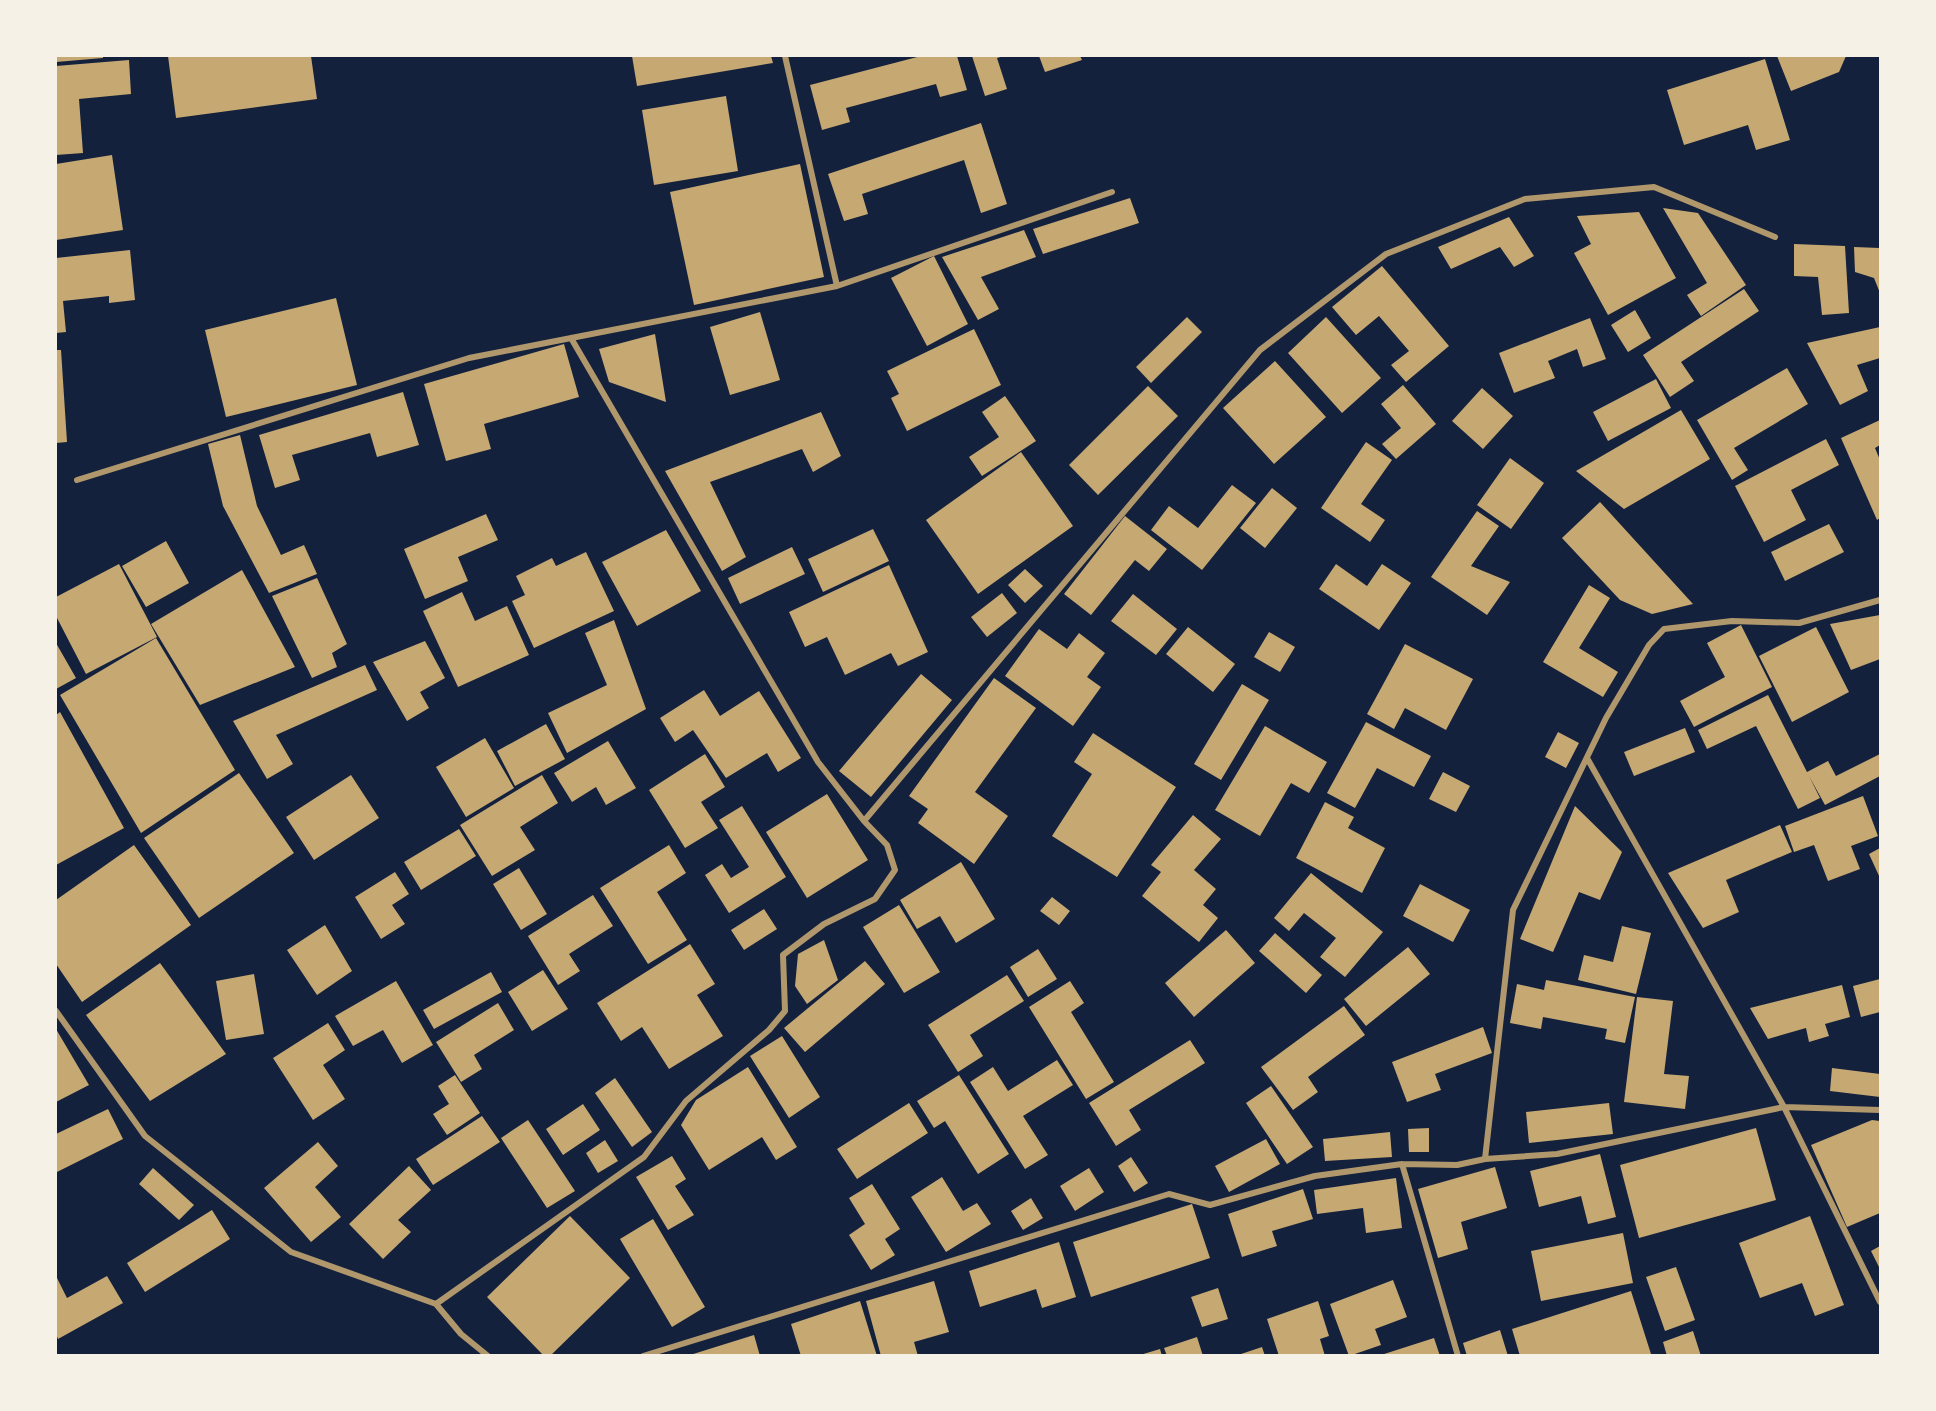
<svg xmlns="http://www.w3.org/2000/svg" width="1936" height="1411" font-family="'Fira Sans',sans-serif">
	<rect width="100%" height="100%" fill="#14213d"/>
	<path fill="#c6a872" d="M56,56H103V58L56,62Z
		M168,56H311L317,99L176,118Z
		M632,56H771L773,63L637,86Z
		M921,56H957L967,90L940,97L936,84L846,108L850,122L822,130L810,85Z
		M972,56H1004L997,58L1007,89L985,96Z
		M1039,56H1080L1082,60L1045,72Z
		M1777,56H1846L1839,72L1791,91Z
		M1765,59L1790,140L1756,150L1748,125L1684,145L1667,90Z
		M129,60L131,94L79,99L83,153L56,155V66Z
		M726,96L738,171L654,185L642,110Z
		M981,123L1007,204L981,213L964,160L862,194L868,214L844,221L828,174Z
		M112,155L123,230L56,240V164Z
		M800,164L824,277L694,305L670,192Z
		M1130,198L1139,223L1043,254L1033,229Z
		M1663,208L1698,213L1746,285L1701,316L1687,295L1707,283Z
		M1639,212L1676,278L1608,315L1574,253L1591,244L1577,216Z
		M1509,217L1534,256L1514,267L1500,247L1451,269L1438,247Z
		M1024,230L1036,257L981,277L999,309L978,320L942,257Z
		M1794,244L1845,246L1849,313L1822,315L1818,277L1794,276Z
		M1854,247L1880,248V293L1874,278L1855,272Z
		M130,250L135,300L109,303V296L63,301L66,332L56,333V258Z
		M934,256L968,324L927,346L891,278Z
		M1382,266L1449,346L1406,382L1391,365L1409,351L1379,316L1356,335L1332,307Z
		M1744,289L1759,311L1681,362L1694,381L1670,397L1643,355Z
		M336,298L357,385L226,417L205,330Z
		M1635,310L1651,338L1628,352L1611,325Z
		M760,312L780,380L730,395L710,327Z
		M1187,317L1202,332L1151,383L1136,367Z
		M1326,317L1381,378L1342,413L1288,353Z
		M1590,318L1606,359L1583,367L1577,349L1548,361L1555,378L1514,393L1499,353Z
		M1880,327V358L1857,365L1868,391L1840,405L1807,343Z
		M974,329L1001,385L907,431L891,398L899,394L887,371Z
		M655,334L666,402L609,382L599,349Z
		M564,344L579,397L484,424L491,449L446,461L424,384Z
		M56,350H61L67,442L56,443Z
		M1275,361L1326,417L1274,464L1223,408Z
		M1787,368L1808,404L1734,448L1748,470L1732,480L1697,420Z
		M1656,379L1671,408L1608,441L1593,412Z
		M1403,385L1436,424L1396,459L1382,444L1401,428L1381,404Z
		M1148,386L1178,416L1098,495L1069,465Z
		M1482,388L1513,416L1483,449L1452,421Z
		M403,392L419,445L377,457L370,433L292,455L300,480L275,488L259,435Z
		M1005,396L1036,441L982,476L969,457L999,437L982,412Z
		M1681,410L1710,459L1624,509L1576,471Z
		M821,412L841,456L813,472L802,449L710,482L746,557L722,571L665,471Z
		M1880,420V445L1875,448L1880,460V518L1877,520L1841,438Z
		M240,435L257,506L281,555L304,545L317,574L269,593L223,506L208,444Z
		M1826,439L1839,465L1791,490L1806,520L1764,542L1735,486Z
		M1366,442L1392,460L1361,504L1385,520L1370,542L1321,508Z
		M1021,452L1073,526L978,594L926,520Z
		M1510,458L1544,483L1511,529L1477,505Z
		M1232,485L1256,503L1202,570L1151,530L1169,506L1198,528Z
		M1272,488L1297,508L1265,548L1240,528Z
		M1600,502L1693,604L1652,614L1620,600L1562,538Z
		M1477,511L1499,526L1471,566L1510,582L1487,615L1431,577Z
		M486,514L498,540L458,557L468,581L425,599L404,549Z
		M1125,516L1167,549L1149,571L1135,560L1091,615L1064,594Z
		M1829,524L1844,552L1785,581L1771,552Z
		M873,529L889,561L823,592L808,559Z
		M666,530L701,591L637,626L602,562Z
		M166,541L189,583L146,607L122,566Z
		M792,547L805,574L740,604L728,578Z
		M586,552L614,611L534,648L512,601L525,595L516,576L552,558L556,566Z
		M119,564L157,637L86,674L56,616V597Z
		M1336,564L1367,586L1382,564L1411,583L1379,630L1319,589Z
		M889,565L928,652L898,666L891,653L845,675L827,637L805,647L789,612Z
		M1025,569L1043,586L1025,603L1008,585Z
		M242,570L295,667L200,705L151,624Z
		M317,578L347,644L332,653L337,667L312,678L272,596Z
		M1589,585L1610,598L1579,648L1618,672L1603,697L1543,662Z
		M462,592L475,621L507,606L529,655L458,687L423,611Z
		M1002,593L1017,613L987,637L971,617Z
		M1133,594L1177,629L1156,655L1111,621Z
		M1880,615V659L1851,670L1830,624Z
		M614,620L646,709L567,753L548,713L607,685L585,633Z
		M1741,625L1772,687L1694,727L1680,701L1725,677L1707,643Z
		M1188,627L1235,664L1213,692L1166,654Z
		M1816,627L1849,692L1792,722L1759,656Z
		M1039,629L1067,649L1079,633L1105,653L1087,677L1101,687L1073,726L1005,676Z
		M1269,632L1295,647L1280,672L1254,657Z
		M156,638L235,770L141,833L60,695Z
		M425,641L445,678L420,692L429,708L407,721L373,662Z
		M56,643L76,678L56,689Z
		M1405,644L1473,679L1446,730L1405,708L1394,729L1367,714Z
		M365,665L377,690L276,735L293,764L267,779L233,721Z
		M921,674L952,700L871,797L839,771Z
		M994,678L1036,708L975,792L1008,816L974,864L918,823L928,809L909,796Z
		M1242,684L1269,700L1221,780L1194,764Z
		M704,690L720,716L759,691L801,758L778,772L767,753L726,778L693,730L675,742L660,718Z
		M1768,695L1807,772L1828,761L1836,776L1880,754V776L1825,805L1809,776L1820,798L1798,809L1756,726L1707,749L1698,730Z
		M60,712L124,828L56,865V715Z
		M1366,722L1431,756L1414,787L1377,768L1355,808L1327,793Z
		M546,724L565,759L515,786L497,751Z
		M1265,726L1327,762L1309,793L1291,783L1260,836L1215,810Z
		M1685,728L1695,752L1634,776L1624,752Z
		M1558,732L1579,743L1566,768L1545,757Z
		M1093,733L1176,787L1117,877L1052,836L1092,774L1074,762Z
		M485,738L514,788L466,817L436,767Z
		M608,741L636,788L606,805L596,787L572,802L554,773Z
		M705,754L725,787L701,802L718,828L685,848L649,790Z
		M1443,772L1470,786L1456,812L1429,799Z
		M239,773L294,853L199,918L144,838Z
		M351,775L379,818L314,860L286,817Z
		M542,775L558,803L520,827L535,850L492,876L460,825Z
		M827,794L868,860L807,898L766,832Z
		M1863,796L1878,836L1851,846L1860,869L1828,881L1814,845L1794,852L1785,826Z
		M1325,802L1354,817L1348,828L1385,848L1362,893L1296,858Z
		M742,806L786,877L729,913L705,875L722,864L731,878L749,867L719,820Z
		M1575,806L1622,852L1600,900L1579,892L1553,952L1520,939Z
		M1193,815L1221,839L1194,870L1216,889L1203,905L1218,918L1199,942L1142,896L1161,872L1151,865Z
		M1780,825L1792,852L1726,880L1739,912L1703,928L1668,873Z
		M459,829L476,856L421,890L404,862Z
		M134,845L191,925L82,1002L56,964V900Z
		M669,845L686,873L657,892L687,940L648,964L600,888Z
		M1880,848V878L1869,854Z
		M961,862L995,919L956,943L940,916L917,929L900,900Z
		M519,868L547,914L521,930L493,884Z
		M395,872L409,894L392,905L405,924L381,939L355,897Z
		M1311,873L1383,932L1345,977L1320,957L1336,938L1304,913L1289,931L1274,918Z
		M1420,884L1470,910L1453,942L1403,916Z
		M593,895L613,926L569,954L580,971L558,985L528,936Z
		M1052,897L1070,911L1059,925L1040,911Z
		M899,905L940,972L904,993L863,927Z
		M764,909L777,929L744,950L731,930Z
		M325,925L352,971L317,995L287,950Z
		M1622,926L1651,933L1636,994L1578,980L1584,955L1613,962Z
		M1226,930L1255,963L1194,1017L1165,983Z
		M1275,933L1322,975L1306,993L1259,951Z
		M824,940L838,980L807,1004L795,986L798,954Z
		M690,944L715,984L697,995L723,1036L669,1069L642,1027L621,1041L597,1003Z
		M1408,947L1430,974L1366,1026L1344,999Z
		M1038,949L1057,979L1028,997L1010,967Z
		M865,961L885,984L805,1052L784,1028Z
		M160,963L226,1054L150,1101L86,1015Z
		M543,970L568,1009L532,1031L508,992Z
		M491,972L502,992L434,1029L423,1010Z
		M254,974L264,1034L226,1040L216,981Z
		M1007,975L1024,1001L970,1035L983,1056L958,1072L928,1025Z
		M1880,979V1012L1861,1017L1853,986Z
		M1546,980L1635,997L1625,1043L1605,1039L1607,1029L1543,1017L1541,1029L1510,1023L1517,984L1544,990Z
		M396,981L433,1045L402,1063L383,1030L353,1046L335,1016Z
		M1070,981L1084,1003L1071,1012L1114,1082L1086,1099L1029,1007Z
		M1842,985L1850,1017L1825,1024L1829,1036L1809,1042L1806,1028L1768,1039L1750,1008Z
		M1637,997L1673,1001L1664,1074L1689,1076L1685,1109L1624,1102Z
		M498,1003L514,1030L474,1055L482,1069L461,1082L436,1042Z
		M1344,1006L1365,1035L1308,1077L1318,1092L1293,1110L1261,1067Z
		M328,1023L345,1050L323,1065L345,1099L313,1120L273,1058Z
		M1483,1027L1492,1053L1435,1074L1441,1090L1407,1102L1392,1062Z
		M56,1029L89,1085L56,1102Z
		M782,1036L820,1097L789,1118L750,1056Z
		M1190,1040L1205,1063L1129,1110L1141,1130L1116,1146L1089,1103Z
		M1057,1060L1073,1085L1023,1116L1048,1155L1025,1169L970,1082L993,1067L1008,1091Z
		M748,1067L797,1147L776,1160L762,1137L709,1170L681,1125L696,1100Z
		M1832,1068L1880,1074V1097L1830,1091Z
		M455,1075L480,1113L447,1135L433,1114L449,1104L438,1086Z
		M959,1075L1009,1154L978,1174L945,1121L934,1128L917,1101Z
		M615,1078L652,1132L632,1147L595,1093Z
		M1271,1086L1313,1147L1287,1164L1246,1103Z
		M909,1103L928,1133L857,1179L837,1149Z
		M1609,1103L1613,1134L1529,1143L1526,1112Z
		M583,1104L600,1130L563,1155L546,1129Z
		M108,1109L123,1139L57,1172L56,1134Z
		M482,1116L500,1142L433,1185L416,1159Z
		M528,1120L575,1191L547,1208L501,1138Z
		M1872,1120L1880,1121V1213L1847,1227L1811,1145Z
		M1429,1128V1152H1409L1408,1129Z
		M1756,1128L1776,1200L1639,1238L1620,1165Z
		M1390,1132L1392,1157L1325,1161L1323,1139Z
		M1266,1139L1280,1164L1229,1192L1215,1166Z
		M605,1140L618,1161L598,1173L586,1153Z
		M318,1142L338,1166L315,1187L341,1217L311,1242L264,1188Z
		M1600,1154L1616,1217L1588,1224L1581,1196L1539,1207L1530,1171Z
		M672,1156L686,1179L675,1186L694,1215L668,1230L636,1177Z
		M1131,1157L1148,1183L1134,1192L1118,1166Z
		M409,1166L431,1190L398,1220L411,1232L383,1259L349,1224Z
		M1495,1167L1507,1208L1461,1222L1468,1249L1438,1258L1418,1189Z
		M153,1168L194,1205L179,1220L139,1184Z
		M1089,1168L1104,1192L1075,1211L1060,1186Z
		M942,1177L963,1211L977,1203L991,1224L946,1252L911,1197Z
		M1396,1178L1402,1228L1366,1233L1363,1208L1317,1214L1314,1190Z
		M872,1184L900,1229L885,1239L895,1255L871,1270L849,1235L865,1224L849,1198Z
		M1303,1189L1313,1219L1272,1231L1277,1246L1242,1257L1228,1214Z
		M1031,1198L1043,1218L1023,1230L1011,1211Z
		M1192,1204L1210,1258L1091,1297L1073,1242Z
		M212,1210L230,1239L145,1292L127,1263Z
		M570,1216L630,1278L550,1356H544L487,1297Z
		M1810,1216L1844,1305L1815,1316L1802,1283L1760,1298L1739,1243Z
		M653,1219L705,1307L672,1327L620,1239Z
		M1623,1233L1633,1283L1541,1301L1531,1251Z
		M1059,1242L1076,1297L1042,1308L1036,1289L980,1307L969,1271Z
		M1880,1246V1269L1871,1251Z
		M1676,1267L1695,1320L1665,1331L1646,1277Z
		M56,1276L67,1298L107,1276L123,1303L58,1339L56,1334Z
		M1393,1280L1407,1317L1375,1329L1381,1345L1349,1356L1330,1304Z
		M934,1281L949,1332L914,1342L918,1356H881L866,1301Z
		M1218,1288L1228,1319L1202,1327L1191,1297Z
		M1631,1291L1651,1354L1645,1356H1520L1512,1329Z
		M860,1301L877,1356H801L791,1324Z
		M1318,1301L1329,1336L1320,1339L1325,1356H1279L1267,1319Z
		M1500,1330L1508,1356H1467L1463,1343Z
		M1693,1331L1701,1356H1667L1663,1342Z
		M754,1335L760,1356H690V1355Z
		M1197,1337L1203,1356H1167L1164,1348Z
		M1434,1338L1440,1356H1381V1355Z
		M1262,1347L1265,1356H1239L1238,1355Z
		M1160,1349L1162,1356H1140V1355Z"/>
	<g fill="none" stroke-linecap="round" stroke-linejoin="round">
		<path stroke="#b1986c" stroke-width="6" d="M785,56L837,286
			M77,480L469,358L837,286L1112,192
			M1587,758L1784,1107L1880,1302
			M864,821L1260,350L1386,254L1525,199L1654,187L1775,237
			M56,1011L145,1136L291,1252L436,1304L461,1334L488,1356
			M1485,1159L1513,910L1606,718L1649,645L1664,629L1732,621L1799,623L1880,600
			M1402,1164L1458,1356
			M436,1304L644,1157L686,1101L769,1030L785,1011L783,955L824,924L875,899L895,870L887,845L864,821L818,762L571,338
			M643,1356L1169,1194L1210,1205L1315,1176L1402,1164L1457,1165L1485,1159L1557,1154L1784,1107L1880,1110"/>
	</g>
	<rect width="1936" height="1411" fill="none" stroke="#f6f1e7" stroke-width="114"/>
</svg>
